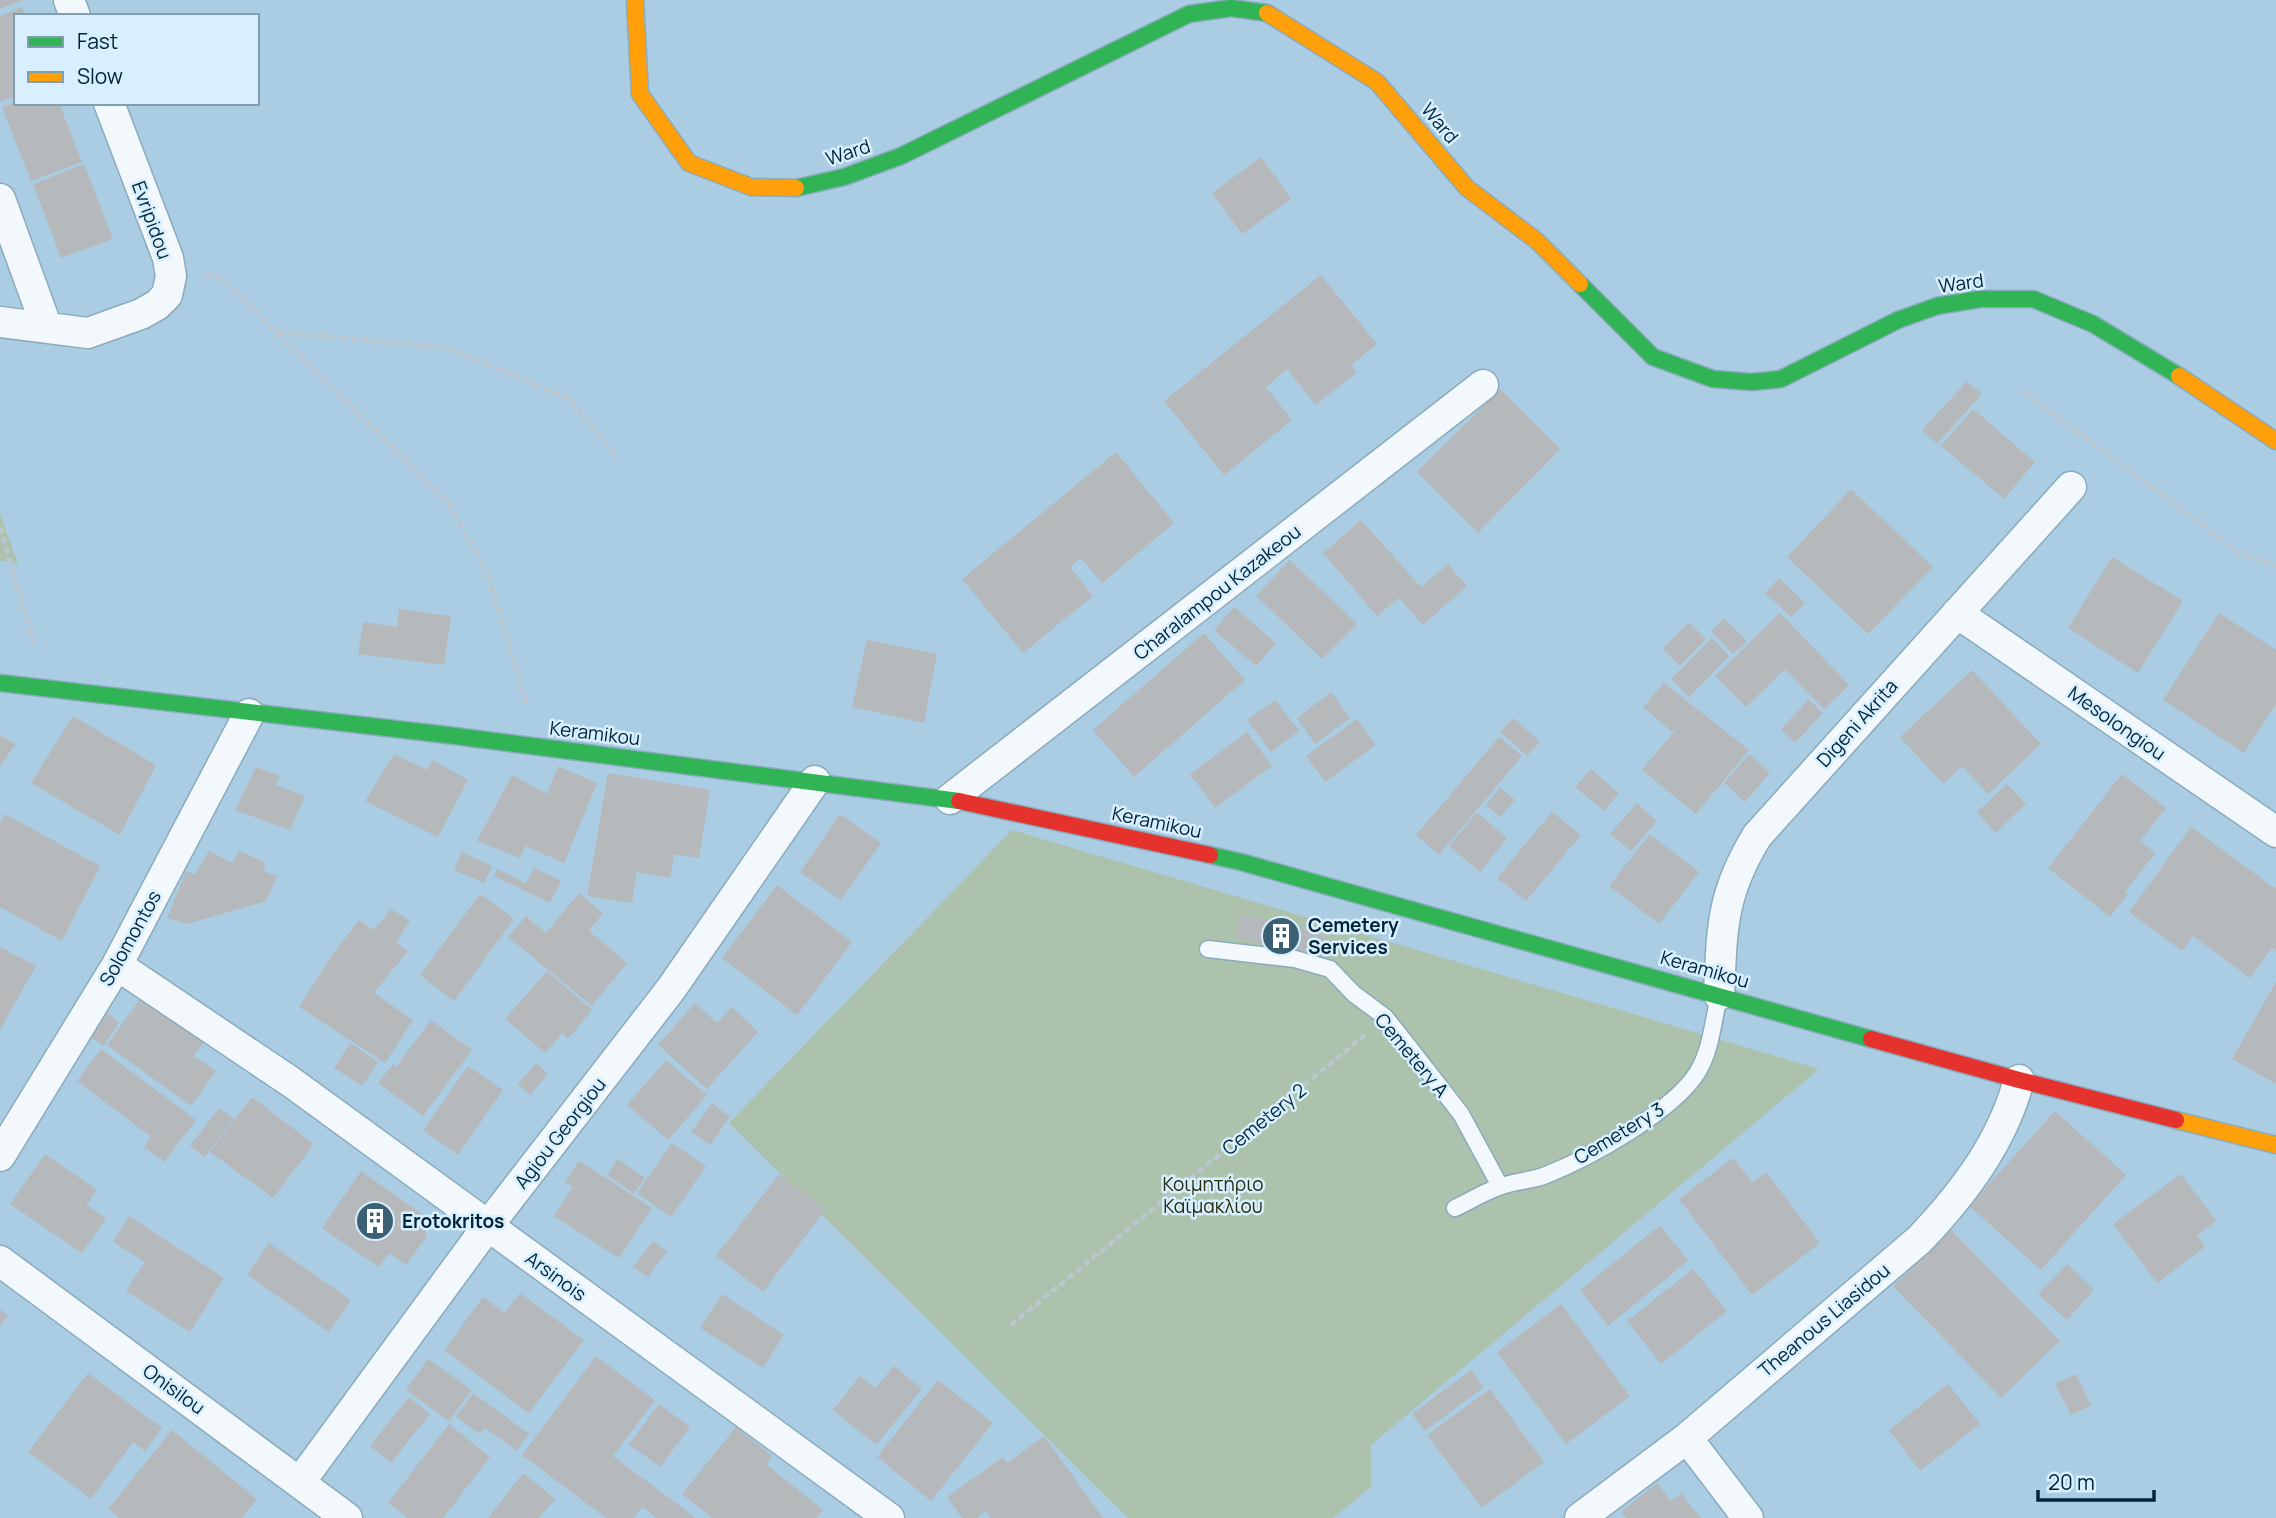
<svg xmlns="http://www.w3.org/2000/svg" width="2276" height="1518" font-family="Manrope,sans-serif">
	<rect width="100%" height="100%" fill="#aacde4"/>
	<path fill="#adc2ac" d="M0,514L18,564L0,560Z
		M1012,830L1819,1069L1371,1445V1487L1333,1518H1128L729,1123Z"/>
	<path fill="#b6b9bb" d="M0,0H23L0,9Z
		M22,7L25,16H16V96L0,102V16Z
		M16,102L59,103L82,162L31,181L2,107Z
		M1261,157L1291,199L1242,234L1212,193Z
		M84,164L113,239L61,258L33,184Z
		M1321,275L1377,344L1351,365L1357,372L1316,405L1287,369L1266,387L1292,420L1224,475L1164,401Z
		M1967,381L1982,394L1937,444L1922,430Z
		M1500,389L1560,449L1478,533L1417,472Z
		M1973,409L2035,462L2004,499L1941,446Z
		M1116,452L1174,523L1102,583L1081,558L1070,567L1093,596L1023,653L962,579Z
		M1851,489L1933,567L1868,634L1787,557Z
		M1361,520L1421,587L1448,564L1467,586L1423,625L1399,598L1377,616L1323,553Z
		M2112,557L2183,601L2138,673L2068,628Z
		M1290,560L1357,624L1322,659L1256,596Z
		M1779,578L1805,603L1791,617L1765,593Z
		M1234,607L1276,643L1256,666L1214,630Z
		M399,609L451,616L444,665L358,654L363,622L397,627Z
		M1780,613L1849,685L1824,709L1785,669L1746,707L1715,676Z
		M2219,613L2276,650V704L2244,753L2163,700Z
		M1724,618L1747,641L1733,654L1711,631Z
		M1689,622L1706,639L1680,666L1662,649Z
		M1204,633L1245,680L1134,777L1093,730Z
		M1712,638L1729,656L1689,697L1671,679Z
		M867,640L937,654L924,723L852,707Z
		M1972,670L2041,744L1988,794L1962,766L1943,784L1900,737Z
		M1664,683L1749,750L1696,814L1642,770L1683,721L1672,732L1643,707Z
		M1331,692L1350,718L1315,744L1297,718Z
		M1809,699L1823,713L1795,743L1781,729Z
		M1275,700L1299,731L1271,752L1247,720Z
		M73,716L156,765L120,835L31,783Z
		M1513,718L1540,742L1527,756L1500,732Z
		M1357,719L1376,745L1325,782L1306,756Z
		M1247,732L1272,766L1215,808L1190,774Z
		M0,735L16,744L0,766Z
		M1499,737L1522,756L1439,855L1416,835Z
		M394,754L427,770L433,760L468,780L438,837L365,801Z
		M1749,754L1770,773L1745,802L1724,783Z
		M558,766L597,783L564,863L525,846L520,858L477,841L512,775L547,794Z
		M256,767L280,776L276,785L305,796L290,830L235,810Z
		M1591,769L1619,793L1604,811L1575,787Z
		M608,773L710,790L699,858L674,854L670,878L637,872L632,903L587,896Z
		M2122,774L2166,808L2140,841L2155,853L2125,892L2128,894L2110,917L2048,868Z
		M2007,784L2026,804L1995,833L1977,812Z
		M1500,787L1515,800L1500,817L1486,805Z
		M1637,803L1657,821L1631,851L1610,834Z
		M1477,812L1507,838L1480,872L1449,846Z
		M1552,812L1581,835L1526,901L1497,878Z
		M5,814L100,866L62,941L0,907V823Z
		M840,814L881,843L841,900L800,872Z
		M2191,827L2276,889V951L2272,948L2250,978L2193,936L2182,951L2129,912Z
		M1650,834L1699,872L1659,924L1609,886Z
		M209,851L232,863L239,851L266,863L263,871L277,876L266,901L187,924L167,918L186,871L195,874Z
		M462,852L492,866L484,883L454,870Z
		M534,868L561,881L550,903L494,876L497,869L526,883Z
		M777,885L852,942L797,1015L722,958Z
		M579,893L603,913L589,931L627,963L592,1006L508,937L526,916L546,933Z
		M480,894L514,919L454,1001L420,975Z
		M391,909L410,921L396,942L408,951L374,993L413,1020L385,1063L299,1007L332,955L359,920L374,930Z
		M1241,914L1326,934L1321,958L1235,938Z
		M0,947L36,966L0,1030Z
		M547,971L592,1010L568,1039L562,1033L545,1053L505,1019Z
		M2276,982V1084L2232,1059Z
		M142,996L205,1041L194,1056L216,1071L191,1106L107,1045Z
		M695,1003L717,1023L732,1007L758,1032L707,1089L658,1045Z
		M101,1009L119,1022L104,1046L85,1034Z
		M431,1020L472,1050L423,1116L378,1083L393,1064L396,1067Z
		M350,1043L378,1062L362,1086L334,1068Z
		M101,1049L196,1120L164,1162L144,1147L151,1137L77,1081Z
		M666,1060L707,1095L668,1140L627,1105Z
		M536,1063L548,1074L530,1095L518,1084Z
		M468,1066L503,1090L458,1155L423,1130Z
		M252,1097L314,1144L273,1198L210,1152Z
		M712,1103L730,1117L710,1145L691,1132Z
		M219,1108L234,1119L205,1157L190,1146Z
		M2055,1111L2126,1175L2041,1270L1969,1206Z
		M672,1143L706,1166L671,1217L637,1193Z
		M45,1154L97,1190L87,1205L106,1218L82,1253L10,1204Z
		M1733,1158L1752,1182L1766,1172L1820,1243L1752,1295L1679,1199Z
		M618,1159L645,1178L634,1194L607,1175Z
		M579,1161L652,1208L619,1258L554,1216L573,1187L565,1182Z
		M361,1171L422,1214L427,1236L406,1265L389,1253L379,1267L322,1228Z
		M779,1174L825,1210L763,1292L716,1256Z
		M2181,1174L2216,1221L2197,1236L2205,1247L2157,1283L2113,1224Z
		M129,1216L224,1278L190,1332L126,1291L145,1262L113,1242Z
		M1660,1225L1688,1261L1608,1326L1580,1290Z
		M1951,1230L2060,1341L2001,1398L1893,1286Z
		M653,1241L667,1252L648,1277L633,1267Z
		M269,1243L351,1300L329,1332L247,1275Z
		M2067,1264L2094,1290L2067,1320L2038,1294Z
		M1693,1269L1727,1311L1661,1364L1627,1321Z
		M520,1293L584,1340L529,1413L444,1350L483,1297L505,1313Z
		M722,1294L784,1335L763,1368L700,1328Z
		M1561,1304L1630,1396L1566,1444L1497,1352Z
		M0,1309L8,1316L0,1326Z
		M596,1356L655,1400L613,1456L696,1518H657L642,1507L634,1518H606L522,1455Z
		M428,1359L472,1390L449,1421L406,1390Z
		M894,1366L922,1389L876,1445L833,1410L860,1376L875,1388Z
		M1471,1370L1484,1387L1425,1431L1412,1414Z
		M88,1373L162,1428L145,1451L133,1442L91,1499L28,1452Z
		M2076,1374L2091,1405L2071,1415L2055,1384Z
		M938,1380L993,1423L931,1501L877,1457Z
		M1948,1384L1980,1424L1920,1471L1889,1430Z
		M1490,1389L1544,1462L1482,1508L1427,1435Z
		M473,1393L529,1434L517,1451L485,1428L480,1434L456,1417Z
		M409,1397L430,1414L391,1463L370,1446Z
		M659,1404L690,1427L660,1467L629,1444Z
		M449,1424L490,1457L443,1518H408L388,1503Z
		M736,1427L772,1456L766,1464L823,1510L816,1518H712L682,1494Z
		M172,1430L257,1499L242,1518H119L108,1509Z
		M1044,1436L1103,1518H991L986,1511L977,1518H962L947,1497L1003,1457L1007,1463Z
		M523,1473L555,1499L539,1518H488Z
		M1657,1483L1671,1501L1681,1493L1701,1518H1626L1621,1512Z"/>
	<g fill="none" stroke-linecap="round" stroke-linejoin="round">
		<defs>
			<path id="lane" d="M1208,949L1295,959L1330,969L1354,994L1385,1017L1412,1051L1461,1114L1500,1186
				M1455,1208C1470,1201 1484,1192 1499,1187C1514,1181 1531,1181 1546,1175C1589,1158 1672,1112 1697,1073C1711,1051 1713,1021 1719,996"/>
			<path id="street" d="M69,0L75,16
				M0,199L47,328
				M0,322L88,333L141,314L157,305L167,295L171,276L168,258L109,103
				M1957,613L2276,832
				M950,799L1483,385
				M117,965L291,1082L889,1518
				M1719,995C1722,929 1721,895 1757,836L2071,487
				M0,1156L117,965L249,714
				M0,1261L347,1518
				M1687,1438L1748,1518
				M300,1482L487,1227L671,989L815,781
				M1580,1518L1687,1438L1919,1240C1963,1194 2002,1143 2019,1080"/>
			<path id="fast" d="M796,188L844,177L901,156L1189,14L1231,8L1267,13
				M1580,284L1653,357L1713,379L1752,382L1781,379L1898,320L1937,306L1980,299H2033L2093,324L2179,376
				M0,683L439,734L959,801
				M1210,855L1241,862L1871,1039"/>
			<path id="slow" d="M635,0L640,94L689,163L751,187L796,188
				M1267,13L1377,82L1467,188L1537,241L1580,284
				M2179,376L2276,441
				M2176,1120L2276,1145"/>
			<path id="jam" d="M959,801L1210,855
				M1871,1039L2019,1080L2176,1120"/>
		</defs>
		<use href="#lane" stroke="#8aabbe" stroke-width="19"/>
		<use href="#street" stroke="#8aabbe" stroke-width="33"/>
		<use href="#fast" stroke="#8aabbe" stroke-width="19"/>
		<use href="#slow" stroke="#8aabbe" stroke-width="19"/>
		<use href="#jam" stroke="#8aabbe" stroke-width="19"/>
		<path stroke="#bbc6ce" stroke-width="4.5" stroke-dasharray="7 3.5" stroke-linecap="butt" d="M205,273L224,280L449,504L488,575L527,706
			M278,332L447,348L568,398L617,457
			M2024,392L2240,553L2276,566
			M0,527L35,647
			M1011,1325L1365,1035"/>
		<use href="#lane" stroke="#f2f8fb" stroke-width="16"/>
		<use href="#street" stroke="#f2f8fb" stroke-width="30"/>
		<use href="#fast" stroke="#30b455" stroke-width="16"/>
		<use href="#slow" stroke="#ff9f0a" stroke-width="16"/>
		<use href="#jam" stroke="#e5322d" stroke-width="16"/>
	</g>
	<defs>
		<symbol id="building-disc" viewBox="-11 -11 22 22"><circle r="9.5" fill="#3b6074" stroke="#d7effe"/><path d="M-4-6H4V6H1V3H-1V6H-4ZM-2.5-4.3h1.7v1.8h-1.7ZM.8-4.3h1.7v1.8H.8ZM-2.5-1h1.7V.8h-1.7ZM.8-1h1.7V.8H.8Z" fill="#fff"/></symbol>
	</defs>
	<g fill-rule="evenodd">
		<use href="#building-disc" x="1259" y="914" width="44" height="44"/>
		<use href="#building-disc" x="353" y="1199" width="44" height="44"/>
	</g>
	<g text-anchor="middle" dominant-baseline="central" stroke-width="5" stroke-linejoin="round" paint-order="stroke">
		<g font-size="19" fill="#002538" stroke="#d7effe">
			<text transform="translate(1440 123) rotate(50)">Ward</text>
			<text transform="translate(848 152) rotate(-18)">Ward</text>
			<text transform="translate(152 220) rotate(70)">Evripidou</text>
			<text transform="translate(1961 283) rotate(-8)">Ward</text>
			<text transform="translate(1217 592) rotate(-38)">Charalampou Kazakeou</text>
			<text transform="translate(1857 723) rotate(-48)">Digeni Akrita</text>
			<text transform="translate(2117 723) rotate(35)">Mesolongiou</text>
			<text transform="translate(595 733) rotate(7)">Keramikou</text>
			<text transform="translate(1157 822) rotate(12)">Keramikou</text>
			<text transform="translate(130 938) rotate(-61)">Solomontos</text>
			<text transform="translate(1705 969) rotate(16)">Keramikou</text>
			<text transform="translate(1412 1055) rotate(50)">Cemetery A</text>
			<text transform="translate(1264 1119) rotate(-39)">Cemetery 2</text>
			<text transform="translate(560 1133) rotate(-52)">Agiou Georgiou</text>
			<text transform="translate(1619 1133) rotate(-31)">Cemetery 3</text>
			<text transform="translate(556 1276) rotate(36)">Arsinois</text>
			<text transform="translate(1824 1320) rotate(-40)">Theanous Liasidou</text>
			<text transform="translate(174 1389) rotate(36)">Onisilou</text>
		</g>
		<g font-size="19" font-weight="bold" fill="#002538" stroke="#d7effe" text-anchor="start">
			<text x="1308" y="925">Cemetery<tspan x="1308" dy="22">Services</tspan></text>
			<text x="402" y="1221">Erotokritos</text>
		</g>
		<g font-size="19" fill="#2a2e0f" stroke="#d7effe">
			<text x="1213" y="1184">Κοιμητήριο<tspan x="1213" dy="22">Καϊμακλίου</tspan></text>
		</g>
	</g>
	<rect x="14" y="14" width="245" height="91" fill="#d7effe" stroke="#819eaf" stroke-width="2"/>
	<rect x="28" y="37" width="35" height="10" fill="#30b455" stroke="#819eaf" stroke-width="2"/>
	<text x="77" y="49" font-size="21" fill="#002538">Fast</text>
	<rect x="28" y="72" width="35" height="10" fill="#ff9f0a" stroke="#819eaf" stroke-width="2"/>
	<text x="77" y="84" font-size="21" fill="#002538">Slow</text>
	<path d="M2038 1490v10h116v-10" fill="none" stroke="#002538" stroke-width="3.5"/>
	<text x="2048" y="1490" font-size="21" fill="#002538" stroke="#d7effe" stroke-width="5" paint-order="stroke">20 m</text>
</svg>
